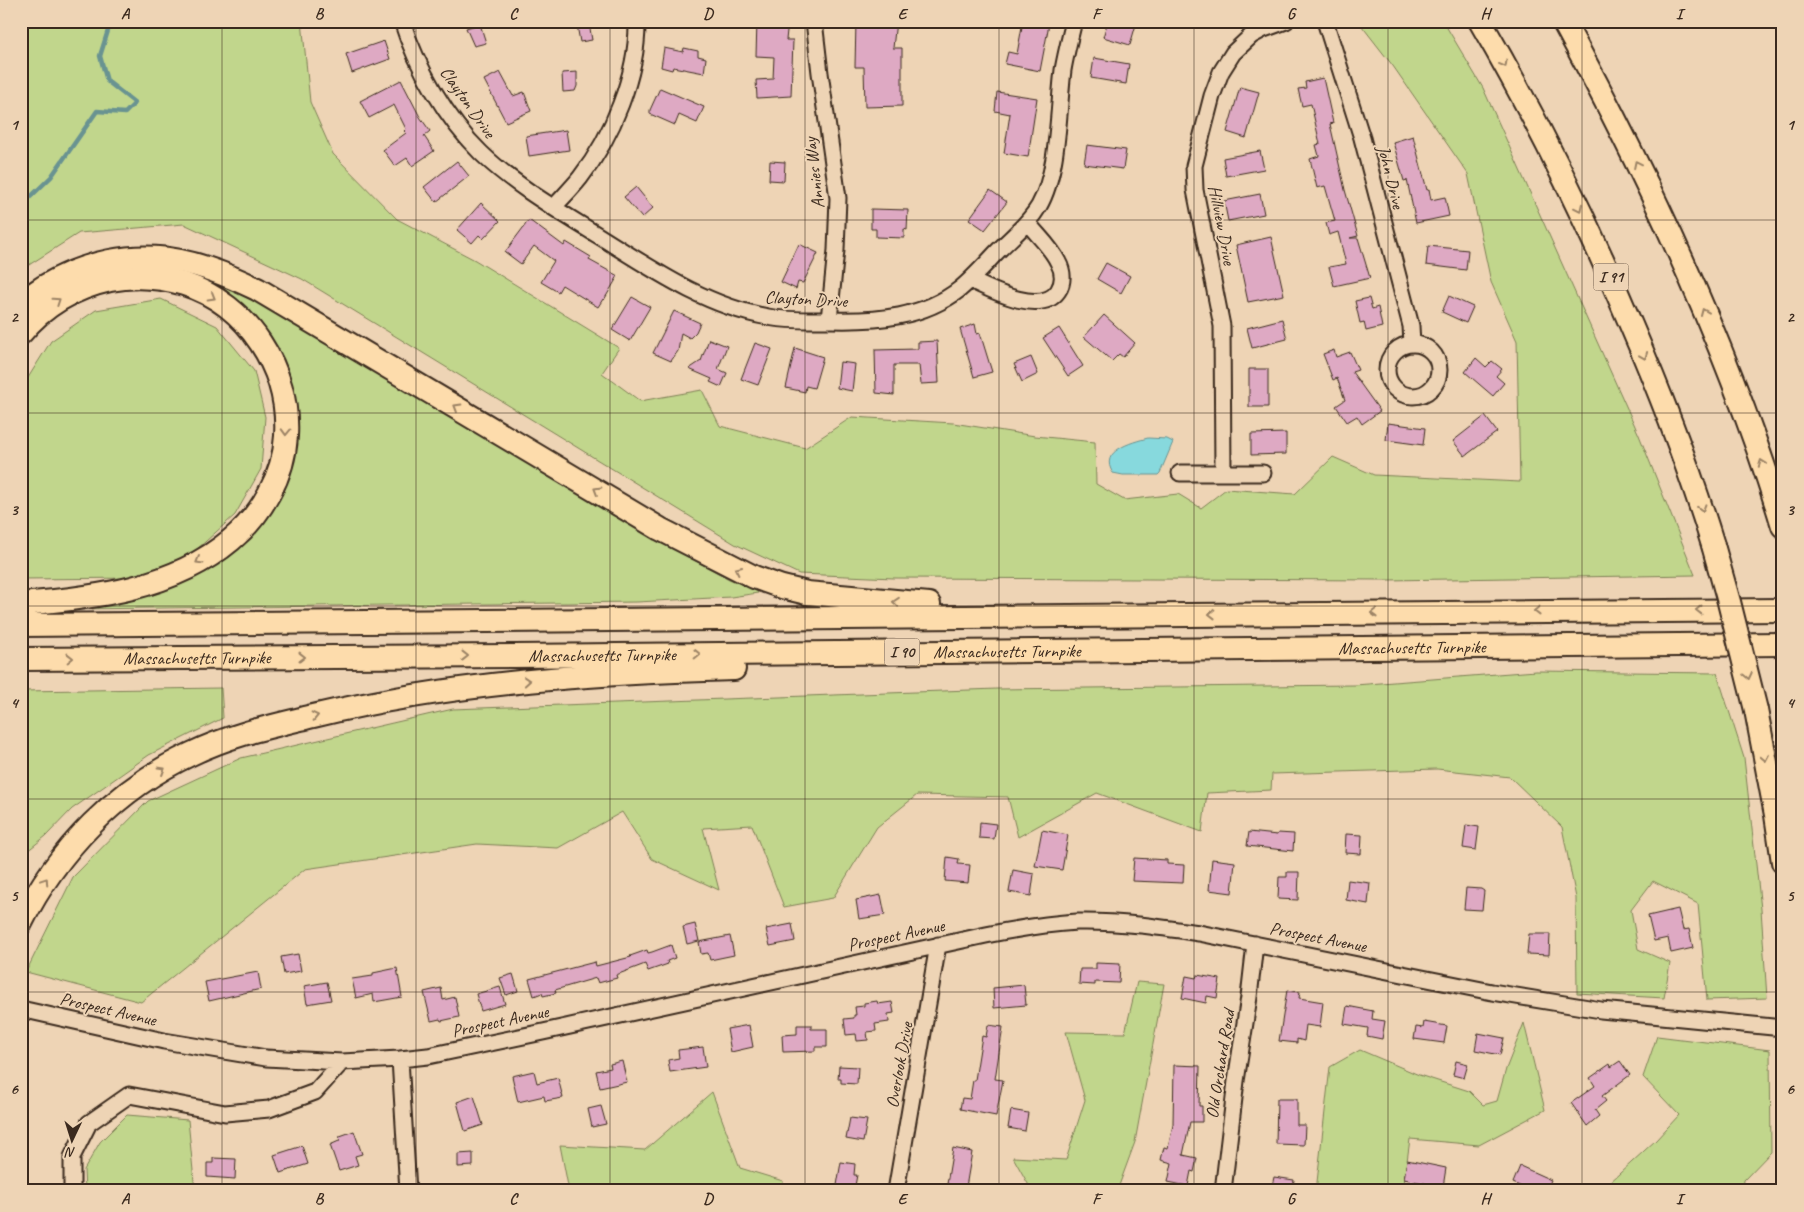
<svg xmlns="http://www.w3.org/2000/svg" width="1804" height="1212" font-family="Caveat,sans-serif">
	<rect width="100%" height="100%" fill="#eed4b5"/>
	<filter id="ink" filterUnits="userSpaceOnUse"><feTurbulence type="fractalNoise" baseFrequency=".02" numOctaves="2"/><feDisplacementMap in="SourceGraphic" scale="10" xChannelSelector="R" yChannelSelector="G"/><feConvolveMatrix kernelMatrix="1 2 1 2 8 2 1 2 1" color-interpolation-filters="sRGB"/></filter>
	<g filter="url(#ink)">
		<path fill="#c1d68c" stroke="#7e8055" d="M21,21H302L310,102L333,154L397,219L475,260L619,348L602,373L640,401L702,390L720,426L805,448L852,417L953,423L1035,436L1095,442L1096,484L1124,500L1178,494L1201,508L1226,489L1295,494L1333,457L1374,475L1520,482L1517,341L1491,282L1468,174L1393,66L1358,21H1443L1483,88L1639,435L1695,575L1388,580L894,578L799,574L735,544L302,279L184,224L79,233L21,270Z
			M176,270L235,288L696,561L729,579L756,590L758,593L731,597L637,602L77,609C147,595 217,584 263,523C270,514 280,502 282,491C285,479 283,464 283,453C283,423 283,394 284,365Z
			M161,299L217,326L254,371L265,417L261,469L235,515L186,559L142,578L21,579V389L51,341L96,310Z
			M1536,671L1717,673L1744,758L1761,909L1767,998L1707,1000L1698,904L1653,881L1631,910L1638,949L1670,963L1664,998L1577,993L1576,898L1562,827L1510,777L1437,769L1272,774L1271,790L1207,793L1202,832L1097,793L1018,837L1008,797L917,795L877,827L833,898L784,907L752,825L703,828L719,890L652,859L622,812L558,848L477,844L305,869L141,1002L26,972L73,877L148,801L241,758L453,709L997,689L1355,685Z
			M221,688L223,718L149,755L72,809L46,836L21,856V691Z
			M1137,982L1164,984L1135,1142L1117,1191H1032L1013,1157L1066,1160L1085,1100L1066,1032L1125,1033Z
			M1524,1023L1545,1110L1479,1145L1410,1139L1403,1191H1316L1330,1067L1360,1050L1419,1075L1469,1091L1483,1105L1497,1101L1506,1069Z
			M1657,1036L1770,1050L1771,1152L1744,1180L1743,1191H1590L1607,1185L1656,1140L1679,1115L1643,1077Z
			M712,1092L740,1168L783,1181V1191H569L560,1145L645,1150Z
			M127,1115L188,1120L195,1191H85L84,1170L100,1142Z"/>
		<path fill="#87d9dd" stroke="#699391" d="M1148,438L1167,439L1173,442L1160,473L1158,475H1123L1113,473C1098,451 1132,442 1148,438Z"/>
		<g fill="none" stroke-linecap="round" stroke-linejoin="round">
			<path stroke="#699391" stroke-width="4.5" d="M21,206L51,177L97,111L125,113L135,103L107,81L100,56L111,21"/>
		</g>
		<path fill="#dea9c3" stroke="#3b2a1e" d="M757,21H788L786,40H793L791,96L757,98L756,80L773,79L774,57L756,56Z
			M856,21H896L893,48H902V106L865,107L864,67H855Z
			M1023,21L1049,24L1040,71L1005,64L1008,52L1017,54Z
			M1108,21H1137L1130,45L1103,37Z
			M589,23L592,40L580,42L577,25Z
			M480,24L486,43L474,46L466,28Z
			M384,41L390,59L352,73L346,54Z
			M664,48L683,52L684,48L698,51V56L706,58L704,73L673,67L672,70L661,67Z
			M1094,58L1129,64L1126,84L1091,78Z
			M500,72L513,96L524,92L531,111L506,122L484,80Z
			M577,72V86L575,91L563,92L562,73Z
			M1323,78L1333,123L1330,124L1345,190L1358,236L1350,238H1358L1370,278L1334,286L1329,267L1346,264L1338,232L1329,235L1326,223L1335,221L1325,186L1317,188L1310,159L1319,156L1316,145L1320,144L1311,104L1302,106L1298,89L1306,88L1305,82Z
			M401,80L420,117L430,131L424,136L434,151L412,166L407,158L395,166L383,150L406,133L404,131L406,129L394,105L369,118L360,101Z
			M1240,87L1259,92L1246,138L1227,132Z
			M660,88L704,107L697,123L679,115L675,125L650,114V110Z
			M997,92L1037,98L1028,157L1004,153L1010,114L995,111Z
			M566,130L569,150L529,156L526,136Z
			M1413,136L1427,190L1429,189L1431,200L1445,197L1449,216L1416,223L1407,180L1404,181L1393,142Z
			M1087,145L1126,150L1123,169L1084,164Z
			M1260,151L1264,169L1226,176L1223,158Z
			M457,161L469,176L436,202L424,187Z
			M770,161L785,162L784,181L769,180Z
			M636,187L653,208L642,218L624,197Z
			M990,190L1007,202L985,230L969,219Z
			M1260,194L1264,214L1228,221L1224,201Z
			M481,203L500,221L483,239L479,235L472,243L457,230Z
			M871,209L908,210L907,230L904,229V238L876,237V229H871Z
			M529,220L564,246L566,242L591,257L589,260L618,276L604,300L603,299L598,307L562,285L558,292L541,282L554,261L534,246L521,264L505,252Z
			M1271,237L1284,295L1248,302L1236,245Z
			M799,244L818,253L803,283L798,282L796,289L781,282Z
			M1428,246L1468,250L1466,270L1426,265Z
			M1106,263L1130,276L1121,293L1097,279Z
			M1449,296L1473,307L1466,323L1442,312Z
			M632,297L650,307L630,341L612,330Z
			M1369,298L1372,309L1378,307L1382,327L1366,331L1364,322L1360,323L1355,301Z
			M674,311L700,323L696,332L690,338L681,333L678,351L671,361L653,353Z
			M1104,315L1135,343L1123,357L1119,354L1112,361L1084,337Z
			M1282,319L1287,339L1252,348L1247,328Z
			M975,324L977,334L980,333L992,372L974,377L960,329Z
			M1059,328L1083,366L1068,376L1043,338Z
			M709,339L727,346L718,369L727,373L721,387L710,382L712,379L689,369L701,361Z
			M937,341L939,383L921,384L919,365H894V395L876,393L875,350L918,349V342Z
			M755,343L772,349L758,385L741,379Z
			M795,348L823,357L814,388L806,386L805,392L786,388Z
			M1334,350L1336,357L1350,352L1358,370L1352,372L1380,411L1362,424L1357,416L1347,422L1336,406L1345,400L1337,378L1333,380L1323,354Z
			M1031,357L1038,374L1022,382L1014,364Z
			M1476,358L1486,367L1492,361L1502,369L1496,376L1504,383L1493,396L1465,372Z
			M840,362L855,364L852,391L837,388Z
			M1249,369H1268V407H1249Z
			M1485,416L1497,432L1465,456L1453,441Z
			M1388,423L1425,428L1423,445L1386,440Z
			M1286,433V454L1251,455V434Z
			M980,822L996,824L994,839L979,838Z
			M1466,825L1479,827L1476,850L1463,848Z
			M1042,830L1068,835L1062,870L1035,866Z
			M1249,832L1277,835L1278,833L1294,834L1293,851L1247,846Z
			M1346,834L1362,835L1361,854L1345,853Z
			M947,857L959,859L958,864L970,865L968,883L945,881Z
			M1134,858L1167,860V864L1184,865L1183,883L1132,881Z
			M1212,859L1235,862L1232,893L1209,890Z
			M1013,870L1034,874L1031,896L1009,892Z
			M1287,872H1299L1298,900L1278,899L1279,877H1287Z
			M1348,880L1370,883L1368,904L1346,900Z
			M1466,888L1481,889L1484,891L1482,910L1464,909Z
			M881,895L885,915L859,919L856,900Z
			M1678,909L1683,930L1689,929L1693,948L1671,953L1668,938L1654,941L1648,916Z
			M695,924L699,941L687,944L683,927Z
			M792,924L795,941L770,946L766,929Z
			M1529,934H1550L1549,955L1527,954Z
			M730,936L734,955L710,960L708,953L701,954L699,942Z
			M671,945L675,958L667,961L668,964L648,971L645,964L616,975L617,978L598,983L596,978L555,990L556,993L543,996L542,993L534,996L529,979L595,962L596,966L631,957L630,956L647,950L648,953L652,952Z
			M298,954L301,971L284,974L281,957Z
			M1096,963L1120,964L1119,983L1095,982V985L1079,984L1080,969H1096Z
			M397,968L402,997L374,1002L373,994L356,998L352,979L373,976V973Z
			M258,972L261,989L209,1001L205,982Z
			M513,974L518,991L506,995L500,978Z
			M1197,975L1220,979L1217,998L1207,996L1206,1003L1182,998L1186,976L1196,978Z
			M327,982L331,1000L307,1004L304,986Z
			M1024,985L1026,1005L994,1008L993,988Z
			M500,987L505,1004L481,1011L476,994Z
			M441,988L443,1000L455,997L459,1017L441,1021L440,1019L431,1021L424,992Z
			M1287,990L1300,992L1299,998L1323,1002L1320,1027L1306,1025L1304,1041L1297,1039V1043L1279,1041Z
			M877,1001L878,1004L892,1002L894,1013L888,1014L889,1022L875,1024L876,1031L867,1032L868,1040L857,1041L856,1034L846,1035L844,1019L854,1018V1015H856L855,1007L864,1006V1003Z
			M1347,1006L1373,1011L1372,1019L1385,1021L1382,1039L1367,1036L1368,1028L1344,1024Z
			M1424,1022L1447,1026L1444,1043L1414,1039L1416,1027L1423,1028Z
			M749,1025L753,1047L731,1052L727,1029Z
			M797,1025H811V1029H827V1047H815V1051L783,1052L782,1035L797,1034Z
			M988,1025L1003,1027L995,1079L1003,1080L996,1116L960,1109L962,1098L970,1099L973,1080H975L982,1036L986,1037Z
			M1478,1033L1504,1038L1500,1055L1475,1050Z
			M703,1047L706,1067L670,1072L668,1060L679,1058L678,1050Z
			M622,1061L627,1082L600,1088L596,1071L611,1068L610,1064Z
			M1456,1061L1468,1064L1464,1078L1453,1075Z
			M1620,1061L1630,1075L1602,1096L1606,1101L1595,1110L1599,1116L1587,1126L1571,1103L1595,1086L1590,1078L1610,1064L1611,1067Z
			M1174,1065L1200,1066L1199,1106H1202V1122H1190L1183,1155L1197,1158L1194,1172L1191,1171L1188,1186L1168,1182L1172,1163L1161,1160L1164,1147L1168,1148L1173,1125Z
			M839,1066L858,1067L857,1084L841,1083V1079H838Z
			M534,1071L537,1083L558,1078L563,1098L545,1101L544,1096L518,1102L512,1076Z
			M474,1096L483,1125L465,1131L457,1102Z
			M1277,1099H1297V1125H1305L1304,1145L1276,1144Z
			M601,1106L606,1124L592,1127L588,1109Z
			M1011,1110L1028,1113L1025,1131L1008,1128Z
			M850,1118L867,1120L863,1142L846,1139Z
			M354,1131L362,1154L355,1156L358,1165L339,1171L330,1145L339,1141L340,1136Z
			M302,1146L308,1164L280,1173L274,1155Z
			M953,1148L972,1152L966,1187L947,1184Z
			M473,1153V1166L458,1167V1154Z
			M213,1158L236,1159L235,1179L207,1177V1163H213Z
			M1407,1160L1446,1168L1443,1187L1404,1179Z
			M841,1162L855,1164L854,1175H857L854,1191H836Z
			M1520,1166L1551,1180L1546,1191H1531L1513,1183Z
			M1274,1177L1294,1180L1292,1191H1271Z"/>
		<g fill="none" stroke-linecap="round" stroke-linejoin="round">
			<defs>
				<path id="minor" d="M402,21C416,66 447,120 481,153C514,185 559,211 599,236C652,269 705,306 768,317C789,321 811,320 832,320C878,321 923,318 960,289C973,278 984,266 995,254C1010,238 1028,225 1039,206C1059,171 1058,110 1063,70C1066,53 1070,37 1074,21
					M814,21L820,73L838,198L836,250L829,320
					M1325,21L1362,138L1411,326L1412,344
					M554,207C563,197 572,188 580,178C612,137 638,74 637,21
					M970,280C991,290 1041,316 1058,291C1064,282 1063,271 1058,262C1051,247 1037,235 1027,222
					M1387 370a26 26 0 1 1 52 0a26 26 0 1 1-52 0Z
					M1180,473H1263
					M1223,473L1222,326L1195,190L1194,166L1212,96L1221,72L1233,53L1251,36L1264,29L1286,21
					M21,1009L164,1041L266,1058L342,1062L400,1059L428,1056L543,1032L986,935C1016,929 1046,924 1077,922C1118,921 1159,927 1199,933L1492,992L1601,1010L1783,1028
					M400,1059L408,1191
					M72,1191V1157L89,1123L129,1095L225,1113L269,1109L315,1092L342,1062
					M896,1191L938,945
					M1223,1191L1236,1081L1249,997L1255,944"/>
				<g id="highway">
					<path d="M1480,21C1537,119 1587,221 1631,325C1662,397 1690,470 1713,545"/>
					<path d="M1563,21C1651,182 1730,351 1783,526"/>
					<path d="M21,304C36,290 54,280 73,272C140,245 194,258 257,289L660,529L754,577L782,587L807,593L929,604"/>
					<path d="M21,333C44,305 74,288 110,280C135,275 160,277 184,284C248,304 290,370 286,436C284,476 261,515 231,540C173,589 94,598 21,604"/>
					<path d="M21,625L1783,610"/>
					<path id="s1" d="M21,659L515,656L1783,644"/>
					<path d="M1756,710L1776,815L1783,862"/>
					<path d="M21,923C57,850 118,788 191,754C230,735 272,726 313,716C451,683 593,673 734,669"/>
				</g>
			</defs>
			<use href="#minor" stroke="#3b2a1e" stroke-width="19"/>
			<use href="#highway" stroke="#3b2a1e" stroke-width="26"/>
			<use href="#minor" stroke="#eed4b5" stroke-width="15"/>
			<use href="#highway" stroke="#fddcac" stroke-width="22"/>
			<defs>
				<path id="highway-bridge" d="M1713,545L1729,602L1756,710"/>
			</defs>
			<use href="#highway-bridge" stroke="#3b2a1e" stroke-width="26" stroke-linecap="butt"/>
			<use href="#highway-bridge" stroke="#fddcac" stroke-width="22"/>
		</g>
		<defs><path id="oneway-chevron" d="M-2-3.5L2.5 0L-2 3.5" fill="none" stroke-width="1.6" stroke-linecap="round" stroke-linejoin="round" transform="scale(1.25)"/></defs>
		<g stroke="#9c8365">
			<use href="#oneway-chevron" transform="translate(1504 64) rotate(61)"/>
			<use href="#oneway-chevron" transform="translate(1637 164) rotate(-116)"/>
			<use href="#oneway-chevron" transform="translate(1579 208) rotate(64)"/>
			<use href="#oneway-chevron" transform="translate(212 297) rotate(30)"/>
			<use href="#oneway-chevron" transform="translate(57 301) rotate(-34)"/>
			<use href="#oneway-chevron" transform="translate(1704 312) rotate(-113)"/>
			<use href="#oneway-chevron" transform="translate(1644 356) rotate(68)"/>
			<use href="#oneway-chevron" transform="translate(457 407) rotate(-149)"/>
			<use href="#oneway-chevron" transform="translate(286 432) rotate(92)"/>
			<use href="#oneway-chevron" transform="translate(1762 463) rotate(-110)"/>
			<use href="#oneway-chevron" transform="translate(597 490) rotate(-149)"/>
			<use href="#oneway-chevron" transform="translate(1702 508) rotate(73)"/>
			<use href="#oneway-chevron" transform="translate(199 561) rotate(150)"/>
			<use href="#oneway-chevron" transform="translate(738 570) rotate(-155)"/>
			<use href="#oneway-chevron" transform="translate(896 602) rotate(-175)"/>
			<use href="#oneway-chevron" transform="translate(1699 610) rotate(-180)"/>
			<use href="#oneway-chevron" transform="translate(1537 611) rotate(179)"/>
			<use href="#oneway-chevron" transform="translate(1374 613) rotate(179)"/>
			<use href="#oneway-chevron" transform="translate(1212 614) rotate(179)"/>
			<use href="#oneway-chevron" transform="translate(697 654) rotate(-1)"/>
			<use href="#oneway-chevron" transform="translate(465 656)"/>
			<use href="#oneway-chevron" transform="translate(302 657)"/>
			<use href="#oneway-chevron" transform="translate(70 658) rotate(-1)"/>
			<use href="#oneway-chevron" transform="translate(1748 676) rotate(77)"/>
			<use href="#oneway-chevron" transform="translate(527 681) rotate(-5)"/>
			<use href="#oneway-chevron" transform="translate(315 716) rotate(-13)"/>
			<use href="#oneway-chevron" transform="translate(1765 758) rotate(79)"/>
			<use href="#oneway-chevron" transform="translate(162 770) rotate(-31)"/>
			<use href="#oneway-chevron" transform="translate(45 881) rotate(-56)"/>
		</g>
	</g>
	<path fill="none" stroke="#3b2a1e" stroke-width="1" stroke-opacity="0.55" d="M222,21V1191M416,21V1191M610,21V1191M805,21V1191M999,21V1191M1194,21V1191M1388,21V1191M1582,21V1191M21,220H1783M21,413H1783M21,606H1783M21,799H1783M21,992H1783"/>
	<g text-anchor="middle" dominant-baseline="central" stroke-width="4" stroke-linejoin="round" paint-order="stroke">
		<g fill="#eed4b5" stroke="#715d4b" stroke-width="1">
			<rect x="1593.5" y="263.5" width="35" height="27" rx="4"/>
			<rect x="884.5" y="638.5" width="35" height="27" rx="4"/>
		</g>
		<g font-size="16" font-weight="bold" fill="#3b2a1e">
			<text x="1611" y="277">I 91</text>
			<text x="902" y="652">I 90</text>
		</g>
		<g font-size="18" fill="#3b2a1e" stroke="#eed4b5">
			<text transform="translate(468 102) rotate(55)">Clayton Drive</text>
			<text transform="translate(814 173) rotate(-97)">Annies Way</text>
			<text transform="translate(1391 177) rotate(76)">John Drive</text>
			<text transform="translate(1222 225) rotate(79)">Hillview Drive</text>
			<text transform="translate(806 299) rotate(3)">Clayton Drive</text>
			<text stroke="none"><textPath href="#s1" startOffset="1391">Massachusetts Turnpike</textPath></text>
			<text stroke="none"><textPath href="#s1" startOffset="986">Massachusetts Turnpike</textPath></text>
			<text stroke="none"><textPath href="#s1" startOffset="581">Massachusetts Turnpike</textPath></text>
			<text stroke="none"><textPath href="#s1" startOffset="176">Massachusetts Turnpike</textPath></text>
			<text transform="translate(896 935) rotate(-12)">Prospect Avenue</text>
			<text transform="translate(1318 937) rotate(11)">Prospect Avenue</text>
			<text transform="translate(108 1009) rotate(13)">Prospect Avenue</text>
			<text transform="translate(500 1021) rotate(-12)">Prospect Avenue</text>
			<text transform="translate(1220 1064) rotate(-81)">Old Orchard Road</text>
			<text transform="translate(899 1065) rotate(-80)">Overlook Drive</text>
		</g>
	</g>
	<rect width="1804" height="1212" fill="none" stroke="#eed4b5" stroke-width="55"/>
	<g transform="translate(72 1140) rotate(184)" stroke="#eed4b5" stroke-width="4" paint-order="stroke">
	<path d="M0-4L9 19L0 12L-9 19Z" fill="#3b2a1e"/>
	<text y="-8" font-size="14" font-weight="bold" text-anchor="middle" fill="#3b2a1e">N</text>
	</g>
	<rect x="28" y="28" width="1748" height="1156" fill="none" stroke="#3b2a1e" stroke-width="2"/>
	<g font-size="16" text-anchor="middle" font-weight="bold" fill="#3b2a1e">
		<text x="125" y="19">A</text>
		<text x="319" y="19">B</text>
		<text x="513" y="19">C</text>
		<text x="708" y="19">D</text>
		<text x="902" y="19">E</text>
		<text x="1096" y="19">F</text>
		<text x="1291" y="19">G</text>
		<text x="1485" y="19">H</text>
		<text x="1679" y="19">I</text>
		<text x="14" y="130">1</text>
		<text x="1790" y="130">1</text>
		<text x="14" y="322">2</text>
		<text x="1790" y="322">2</text>
		<text x="14" y="515">3</text>
		<text x="1790" y="515">3</text>
		<text x="14" y="708">4</text>
		<text x="1790" y="708">4</text>
		<text x="14" y="901">5</text>
		<text x="1790" y="901">5</text>
		<text x="14" y="1094">6</text>
		<text x="1790" y="1094">6</text>
		<text x="125" y="1204">A</text>
		<text x="319" y="1204">B</text>
		<text x="513" y="1204">C</text>
		<text x="708" y="1204">D</text>
		<text x="902" y="1204">E</text>
		<text x="1096" y="1204">F</text>
		<text x="1291" y="1204">G</text>
		<text x="1485" y="1204">H</text>
		<text x="1679" y="1204">I</text>
	</g>
</svg>
